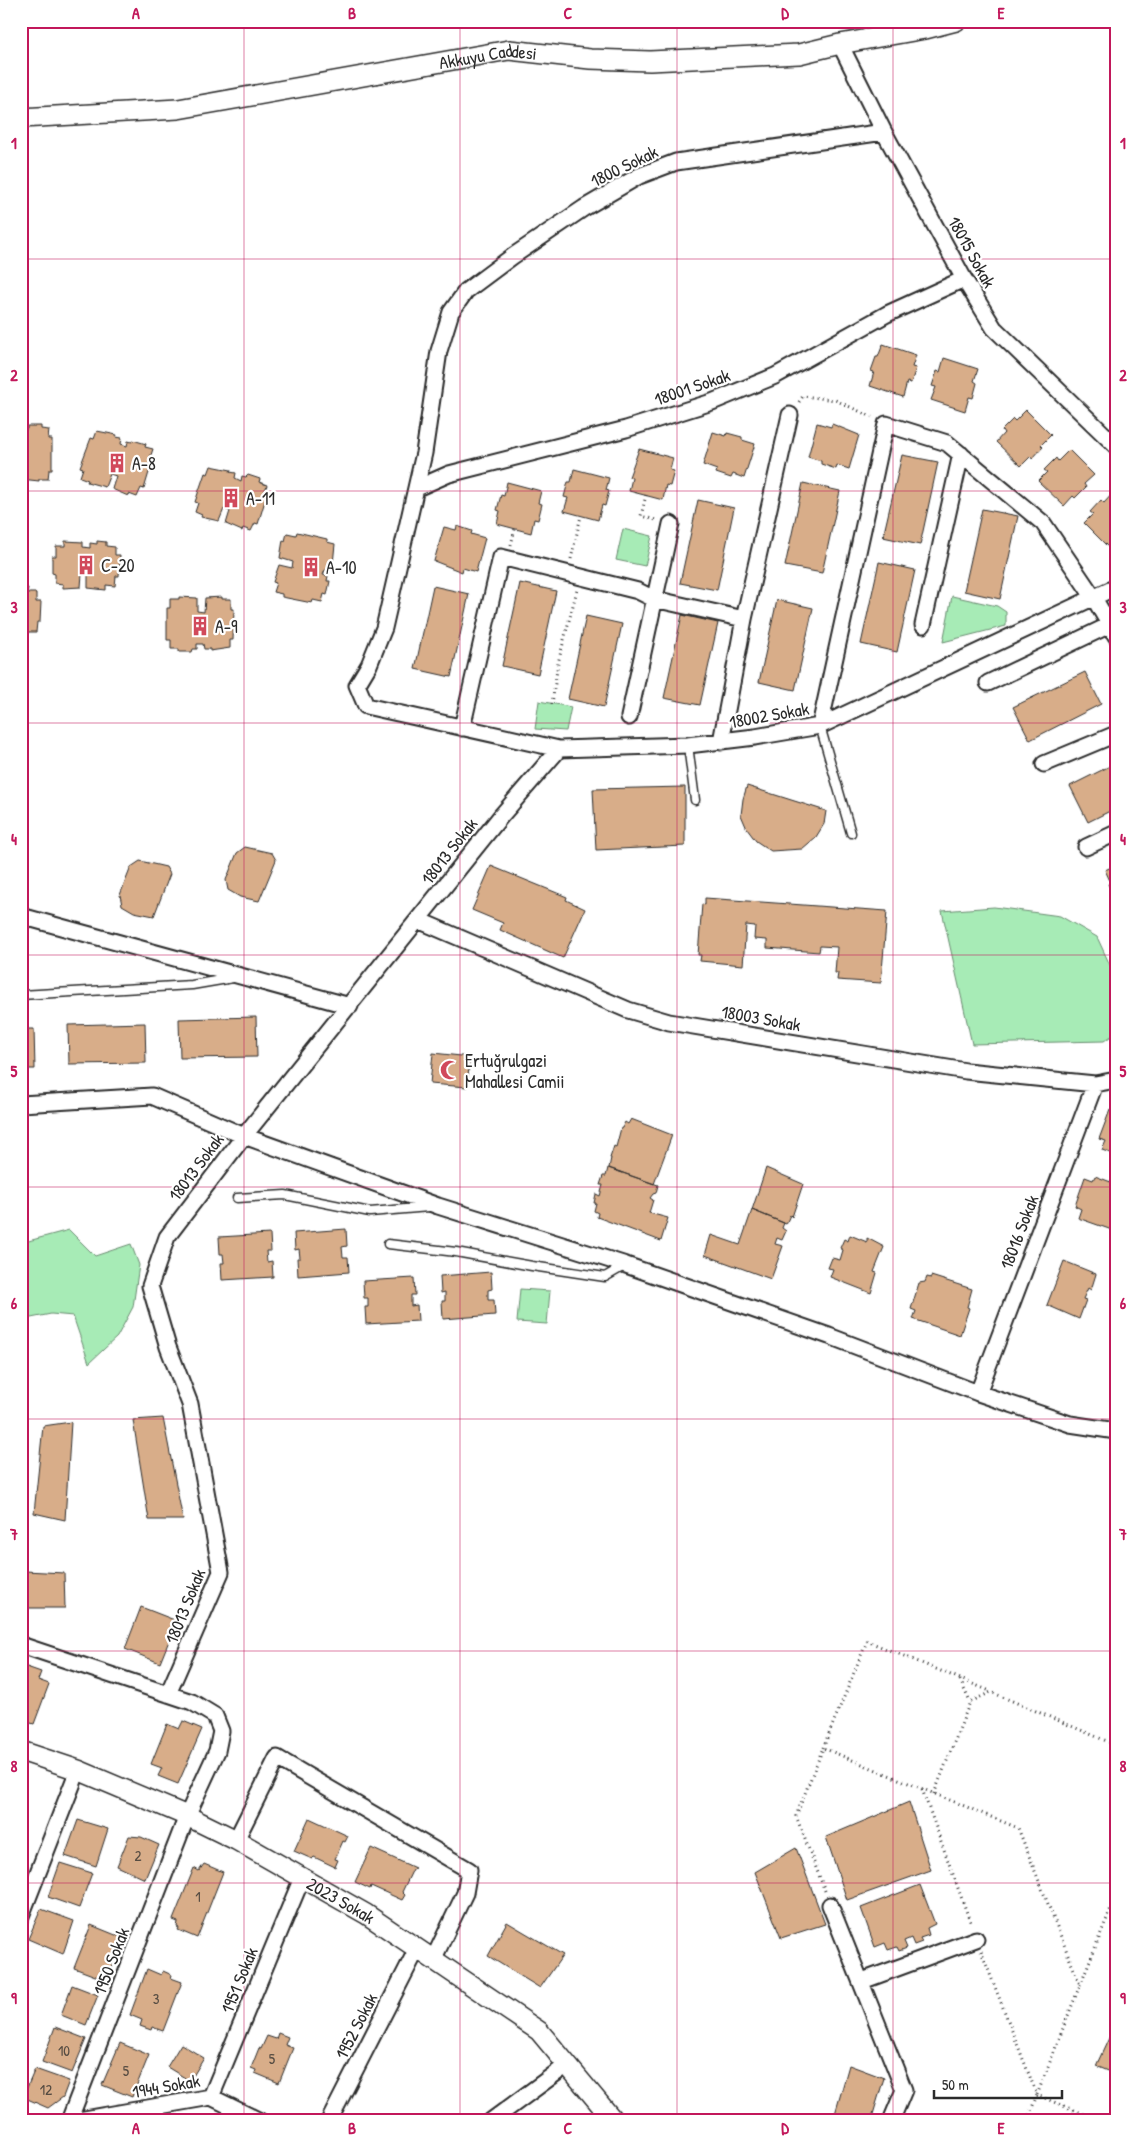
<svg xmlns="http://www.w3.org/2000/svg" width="1137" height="2142" font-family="'Patrick Hand',sans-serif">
	<rect width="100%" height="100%" fill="#fff"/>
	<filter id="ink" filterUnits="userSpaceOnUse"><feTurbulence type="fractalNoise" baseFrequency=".02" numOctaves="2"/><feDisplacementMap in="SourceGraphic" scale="10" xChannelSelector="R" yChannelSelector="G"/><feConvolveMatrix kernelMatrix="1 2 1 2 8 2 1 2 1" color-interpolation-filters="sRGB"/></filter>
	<g filter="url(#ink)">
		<path fill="#a7ebb6" stroke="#698b70" d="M623,529L652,536L645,566L616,560Z
			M952,596L997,606L1006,612V626L943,642Z
			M539,701L571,707L566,731L535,729Z
			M994,907L1060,916L1097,937L1116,978V1033L1104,1041L972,1044L942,911Z
			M69,1230L95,1256L131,1244L139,1265L133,1307L117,1337L89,1363L73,1316L51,1314L21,1320V1243Z
			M520,1289L550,1291L547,1324L517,1322Z"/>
		<path fill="#d8ad89" stroke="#2b2b2b" d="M883,344L916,355L912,367L916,368L911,383L907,382L903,397L870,386L874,372L871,371L876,357H878Z
			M944,358L978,369L974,381L977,383L973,398L969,397L965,411L931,400L936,387L932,386L937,371L940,372Z
			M1026,410L1051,435L1041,445L1043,447L1032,459L1031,456L1021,466L996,442L1004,433L1002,430L1013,419L1015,421Z
			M817,423L831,427L832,424L859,435L849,469L837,465L836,469L821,464V461L808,457Z
			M27,426H41V429L49,430L48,439H52V470H49L48,479H39V481L21,479V434L22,429H27Z
			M97,431L117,435L116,437L122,438L121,444L127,446L128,441L132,442L133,440L146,444L145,447L153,449L150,458L153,459L144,489L141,488L137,497L129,494L128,496L112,489L116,476L110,474L105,487L87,482L88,480L80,477L83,468L80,467L91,438L94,439Z
			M713,432L726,436L727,433L742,437V440L755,444L744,478L733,474L731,478L716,473L717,470L703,465Z
			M639,449L673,458L670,470L674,471L670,486L666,485L663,500L629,491L632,478L629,477Z
			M1069,450L1094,475L1084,484L1086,487L1075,498L1073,496L1064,506L1038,481L1047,472L1044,470L1056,458L1058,461Z
			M902,455L938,462L920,545L883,537Z
			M211,466L231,470L230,472L236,473L235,478L241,481L242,476L246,477L248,475L260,479L259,482L267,485L264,493L267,494L258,524L255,523L251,531L243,528L242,531L226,524L230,511L224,509L219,521L201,517L202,515L195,512L198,503L195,502L205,473L208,474Z
			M574,469L609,478L606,490L609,491L605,506L602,505L598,520L564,511L568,498L564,497L568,482H571Z
			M507,482L541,491L538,503L542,504L538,520L534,519L531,533L497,524L500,511L497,510L501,495L504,496Z
			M803,483L840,491L822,573L785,566Z
			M1114,492L1116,494V541L1109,548L1084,523L1093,514L1090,512L1101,500L1104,503Z
			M698,500L734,508L717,590L680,583Z
			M982,509L1018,516L1000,599L964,591Z
			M457,526L472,531L471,534L485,538L476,572L463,568L462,572L434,561L444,527L456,530Z
			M297,532L327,539V542L335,544L333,564H331L330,570H325L323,575L328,576L327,581H330L327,595L324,594L322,602L313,600L312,603L282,597V594L273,592L276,583L273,582L279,565L292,568L293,562L280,558L283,540L285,541L287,533L296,535Z
			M65,541L83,542V547L90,548V543L97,544V541L106,542V546L115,547V555H120L119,576H116L115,586L106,585V590L88,588V574H82L81,587L63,588V584L55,583V574L52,573V556H56V546H65Z
			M879,562L915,570L897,652L861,644Z
			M520,583L556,591L538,674L502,666Z
			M433,586L469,594L451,677L415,669Z
			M21,588H28L27,593H36V602H41L40,622H37L36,632H28L27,637H21Z
			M179,597L197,598V611L204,612L205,598L222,597V599H231V609H234L233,640H230V648L210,651V649H204L203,644H197V649H193L192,652H179V649H171V640H167V608H170V599H179Z
			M777,600L813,608L795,690L759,682Z
			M682,615L718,623L700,705L664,698Z
			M586,616L622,624L604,707L568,699Z
			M1085,672L1101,704L1030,740L1013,707Z
			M1116,763V808L1088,822L1070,786Z
			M747,786L826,811L824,824L816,837L802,849L771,851L756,841L747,829L741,815L743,799Z
			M685,787V846L596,850L593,789Z
			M245,847L272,853L276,860L259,901L240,897L228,890L226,880L237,853Z
			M140,861L166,867L170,874L154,916L134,912L122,905L120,895L131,867Z
			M1116,865V898H1115L1108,884L1111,883L1105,870Z
			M491,866L567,897L566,900L585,909L563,958L500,930L503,923L472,910Z
			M705,898L887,911L881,983L837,980L838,973H835L837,947L820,946L819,952L767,948V940L754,939L755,926L746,925L743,965L700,961L701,955H698L702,904L705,905Z
			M256,1017L257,1057L180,1058L179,1019Z
			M145,1023L146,1063L69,1064L68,1025Z
			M21,1029H34L35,1069H21Z
			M433,1053L470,1057L467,1087L430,1084Z
			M1110,1110L1116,1112V1155L1102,1150L1106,1141L1099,1139Z
			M631,1119L672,1135L654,1184L609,1168L611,1158H610L614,1146L616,1147L621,1128H622L625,1122L628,1124Z
			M608,1168L658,1185L656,1193L653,1194L650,1198L653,1200L649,1213L668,1218L661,1241L597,1217L598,1213L594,1211L596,1203H594L596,1194L600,1196L603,1185H600L603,1176H606Z
			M766,1168L803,1184L792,1217L790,1215L786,1224L752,1210Z
			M1095,1176L1116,1184V1198L1111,1212L1116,1213L1112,1230L1078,1218L1081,1209L1075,1206L1085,1177L1093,1180Z
			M752,1210L784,1223L782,1228L786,1231L782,1240L777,1238L775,1244L783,1246L771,1279L705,1255L711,1235L740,1245Z
			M346,1229L347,1246L342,1247L343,1257H348L349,1272L298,1276L297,1258H300L299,1249L295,1250L294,1233Z
			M270,1234L271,1251H266L267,1262L272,1261L273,1277L222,1280L221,1263H224L223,1254H220L219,1237Z
			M850,1235L867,1242V1238L884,1247L874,1272L877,1273L871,1293L830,1277L833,1269L828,1268L832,1258L840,1260L843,1250L840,1248L844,1239L848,1241Z
			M1064,1261L1096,1274L1091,1290L1088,1288L1083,1299L1086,1300L1079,1319L1047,1305Z
			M491,1272L492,1289L488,1290V1300H494L495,1315L443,1319L442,1301H445V1292L441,1293L440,1276Z
			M931,1276L972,1289L967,1307L969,1308L960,1335L913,1319L916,1311L911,1309L919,1283L925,1282L927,1277L931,1278Z
			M414,1278L415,1295H411V1306L417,1305L418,1321L366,1324L365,1307H368V1298H364L363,1281Z
			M163,1418L183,1520H149L133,1420Z
			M71,1422L65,1520L34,1513L43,1426Z
			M25,1571L64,1573L65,1608H23Z
			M141,1607L177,1621L160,1663L125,1649Z
			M21,1665L41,1672L38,1680L49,1684L34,1724L21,1720Z
			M183,1721L202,1729L178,1784L158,1776L162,1768L151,1764L167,1724L179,1729Z
			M909,1802L931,1870L847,1900L826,1837Z
			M309,1818L348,1836L345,1842L343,1841L335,1859L338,1860L335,1867L314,1857L312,1859L294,1851Z
			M78,1820L108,1829L96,1866L65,1856Z
			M129,1836L141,1837L159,1845L145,1879L117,1866Z
			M371,1848L415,1868L413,1869L402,1892L405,1895L402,1900L371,1886L370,1889L355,1882Z
			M796,1848L825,1924L781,1938L755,1872Z
			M60,1863L92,1873L79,1908L48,1897Z
			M204,1864L223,1872L197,1938L178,1930L179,1928L177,1927L178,1922L173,1920L194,1868L199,1871Z
			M920,1885L935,1924L927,1928L929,1935L920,1938L922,1942L914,1945L911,1938L904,1941L907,1948L899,1951L897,1947L888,1950L885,1943L875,1947L861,1908Z
			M41,1909L74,1921L63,1954L28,1939Z
			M507,1922L563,1955L540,1988L488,1956Z
			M91,1925L123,1938L106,1980L74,1968Z
			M147,1969L161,1975L163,1971L172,1975L171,1978L182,1982L163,2031L152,2027L151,2030L140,2026L142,2020L130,2015Z
			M72,1985L98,1995L86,2025L61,2015Z
			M1115,2025H1116V2074L1096,2066Z
			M55,2027L86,2039L72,2073L42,2062Z
			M278,2033L288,2037L285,2045L293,2048L279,2083L255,2073L256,2070L251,2068L259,2048L261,2049L267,2036L276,2039Z
			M120,2043L149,2055L132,2097L102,2085Z
			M181,2044L204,2058L190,2081L167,2067Z
			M849,2065L884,2078L871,2121H833Z
			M35,2069L69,2081L63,2097L48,2108L23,2097Z"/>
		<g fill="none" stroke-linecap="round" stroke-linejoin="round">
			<defs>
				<path id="service" d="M820,726L851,833
					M688,745L695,800
					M21,995L192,985L233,978
					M237,1198L285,1195L370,1212L429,1207
					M388,1244L456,1252L532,1266L605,1277L624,1266"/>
				<path id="minor" d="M840,44L884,132L964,279L994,328L1116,446
					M884,132L676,162L639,176L584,208L513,256L466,291L451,312L439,351L424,453L384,628L369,665L357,685L366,706L559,749L688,745L755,737L820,726L1116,587
					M417,488L449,474L626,429L712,402L775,376L887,314L964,279
					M923,625L961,454
					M988,683L1116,622
					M629,717L671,524
					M820,726L886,424L947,443L1043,523L1094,598L1116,636
					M462,728L501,557L638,591L654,599L744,619
					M721,742L744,619L790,415
					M1044,764L1116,734
					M1086,847L1116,833
					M21,916L350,1006
					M418,920L628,1010L669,1022L966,1071L1095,1084L1116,1080
					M21,1104L152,1096L244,1136L438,1206L626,1265L829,1336L978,1393L1070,1424L1116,1431
					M978,1393L1095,1084
					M21,1645L192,1702L215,1716L221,1731L217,1751L187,1816L69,2121
					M168,1694L221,1572L190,1404L168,1347L150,1286L167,1237L244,1136L501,816L559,749
					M236,1840L277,1758L469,1870L465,1893L433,1960
					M830,1905L904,2090L891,2121
					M21,1916L78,1770
					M862,1981L976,1939
					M211,2097L302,1878
					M73,2121L211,2097L260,2121
					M329,2121L417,1949
					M491,2121L567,2065"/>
				<g id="tertiary">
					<path id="s1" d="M21,118L178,109L509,50L590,59L650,61L799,54L840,44L925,29L956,21"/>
					<path id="s2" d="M21,1751L78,1770L187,1816L236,1840L366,1914L539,2031L614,2121"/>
				</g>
			</defs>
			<use href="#service" stroke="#2b2b2b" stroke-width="11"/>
			<use href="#minor" stroke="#2b2b2b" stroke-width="19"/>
			<use href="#tertiary" stroke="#2b2b2b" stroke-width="22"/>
			<path stroke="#2b2b2b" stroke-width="3" stroke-dasharray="1 4" stroke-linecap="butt" d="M799,402L803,396L835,400L872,417
				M646,495L641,516L656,520
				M511,545L515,529
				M571,559L581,516
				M552,704L558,663L577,590
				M960,1680L970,1702
				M823,1748L867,1641L990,1691
				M922,1789L971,1924
				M934,1794L970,1702L991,1692L1116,1745
				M825,1891L796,1816L823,1748L1018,1828L1080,1985L1037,2095L1100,2121
				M981,1951L1037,2095L1027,2121
				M1080,1985L1116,1896"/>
			<use href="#service" stroke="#fff" stroke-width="8"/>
			<use href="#minor" stroke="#fff" stroke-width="15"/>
			<use href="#tertiary" stroke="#fff" stroke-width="19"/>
		</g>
	</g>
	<path fill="none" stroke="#c2185b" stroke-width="1" stroke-opacity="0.55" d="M244,21V2121M460,21V2121M677,21V2121M893,21V2121M21,259H1116M21,491H1116M21,723H1116M21,955H1116M21,1187H1116M21,1419H1116M21,1651H1116M21,1883H1116"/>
	<defs>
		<symbol id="building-bare" viewBox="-9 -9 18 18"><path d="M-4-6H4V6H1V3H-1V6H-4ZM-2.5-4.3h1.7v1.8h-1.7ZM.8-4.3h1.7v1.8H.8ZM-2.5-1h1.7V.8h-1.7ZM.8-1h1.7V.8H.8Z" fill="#d1495b" stroke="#fff" stroke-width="2.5" paint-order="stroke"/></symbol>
		<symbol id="mosque-bare" viewBox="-9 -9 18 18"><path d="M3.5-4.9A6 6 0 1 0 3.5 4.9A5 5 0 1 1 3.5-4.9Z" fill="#d1495b" stroke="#fff" stroke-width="2.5" paint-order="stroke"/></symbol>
	</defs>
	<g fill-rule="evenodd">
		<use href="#building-bare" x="103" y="449" width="28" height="28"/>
		<use href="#building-bare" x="217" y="484" width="28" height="28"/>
		<use href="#building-bare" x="72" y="551" width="28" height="28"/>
		<use href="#building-bare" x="297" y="553" width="28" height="28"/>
		<use href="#building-bare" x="186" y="612" width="28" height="28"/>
		<use href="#mosque-bare" x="436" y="1056" width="28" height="28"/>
	</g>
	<g text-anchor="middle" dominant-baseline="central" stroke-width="4.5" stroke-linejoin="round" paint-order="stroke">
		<g font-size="15" fill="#564c42">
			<text x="138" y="1855">2</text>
			<text x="198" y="1896">1</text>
			<text x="156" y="1998">3</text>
			<text x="64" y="2050">10</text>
			<text x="272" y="2058">5</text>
			<text x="126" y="2070">5</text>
			<text x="46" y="2089">12</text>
		</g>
		<g font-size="18" fill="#2b2b2b" stroke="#fff">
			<text stroke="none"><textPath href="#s1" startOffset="472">Akkuyu Caddesi</textPath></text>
			<text transform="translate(624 166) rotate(-26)">1800 Sokak</text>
			<text transform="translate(972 252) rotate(61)">18015 Sokak</text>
			<text transform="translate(692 387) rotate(-19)">18001 Sokak</text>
			<text transform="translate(769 715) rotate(-10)">18002 Sokak</text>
			<text transform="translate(449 851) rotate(-52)">18013 Sokak</text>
			<text transform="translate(761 1018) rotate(10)">18003 Sokak</text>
			<text transform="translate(196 1167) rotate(-53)">18013 Sokak</text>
			<text transform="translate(1019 1232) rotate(-69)">18016 Sokak</text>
			<text transform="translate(185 1606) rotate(-68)">18013 Sokak</text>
			<text stroke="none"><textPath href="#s2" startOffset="354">2023 Sokak</textPath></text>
			<text transform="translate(111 1961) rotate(-69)">1950 Sokak</text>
			<text transform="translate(239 1980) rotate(-68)">1951 Sokak</text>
			<text transform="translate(356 2026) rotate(-63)">1952 Sokak</text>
			<text transform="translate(166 2086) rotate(-10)">1944 Sokak</text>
		</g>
		<g font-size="18" fill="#2b2b2b" stroke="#fff" text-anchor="start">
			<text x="132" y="463">A-8</text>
			<text x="246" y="498">A-11</text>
			<text x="101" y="565">C-20</text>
			<text x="326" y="567">A-10</text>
			<text x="215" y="626">A-9</text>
			<text x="465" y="1060">Ertuğrulgazi<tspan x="465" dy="21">Mahallesi Camii</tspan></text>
		</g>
	</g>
	<rect width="1137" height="2142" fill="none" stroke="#fff" stroke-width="55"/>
	<path d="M934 2090v8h128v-8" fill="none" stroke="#2b2b2b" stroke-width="2.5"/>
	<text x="942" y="2090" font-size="15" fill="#2b2b2b" stroke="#ffffff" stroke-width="4" paint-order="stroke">50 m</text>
	<rect x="28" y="28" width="1082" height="2086" fill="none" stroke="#c2185b" stroke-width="2"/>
	<g font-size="16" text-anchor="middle" font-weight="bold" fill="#c2185b">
		<text x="136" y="19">A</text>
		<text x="352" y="19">B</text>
		<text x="568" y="19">C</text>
		<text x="785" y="19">D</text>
		<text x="1001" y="19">E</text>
		<text x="14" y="149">1</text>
		<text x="1123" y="149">1</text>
		<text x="14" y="381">2</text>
		<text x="1123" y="381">2</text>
		<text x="14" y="613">3</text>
		<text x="1123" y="613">3</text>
		<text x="14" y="845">4</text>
		<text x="1123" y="845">4</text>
		<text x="14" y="1077">5</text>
		<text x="1123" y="1077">5</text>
		<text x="14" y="1309">6</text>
		<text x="1123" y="1309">6</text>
		<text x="14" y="1540">7</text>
		<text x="1123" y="1540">7</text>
		<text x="14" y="1772">8</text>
		<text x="1123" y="1772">8</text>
		<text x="14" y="2004">9</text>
		<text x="1123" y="2004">9</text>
		<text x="136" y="2134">A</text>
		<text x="352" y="2134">B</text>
		<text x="568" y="2134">C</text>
		<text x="785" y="2134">D</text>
		<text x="1001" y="2134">E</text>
	</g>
</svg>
